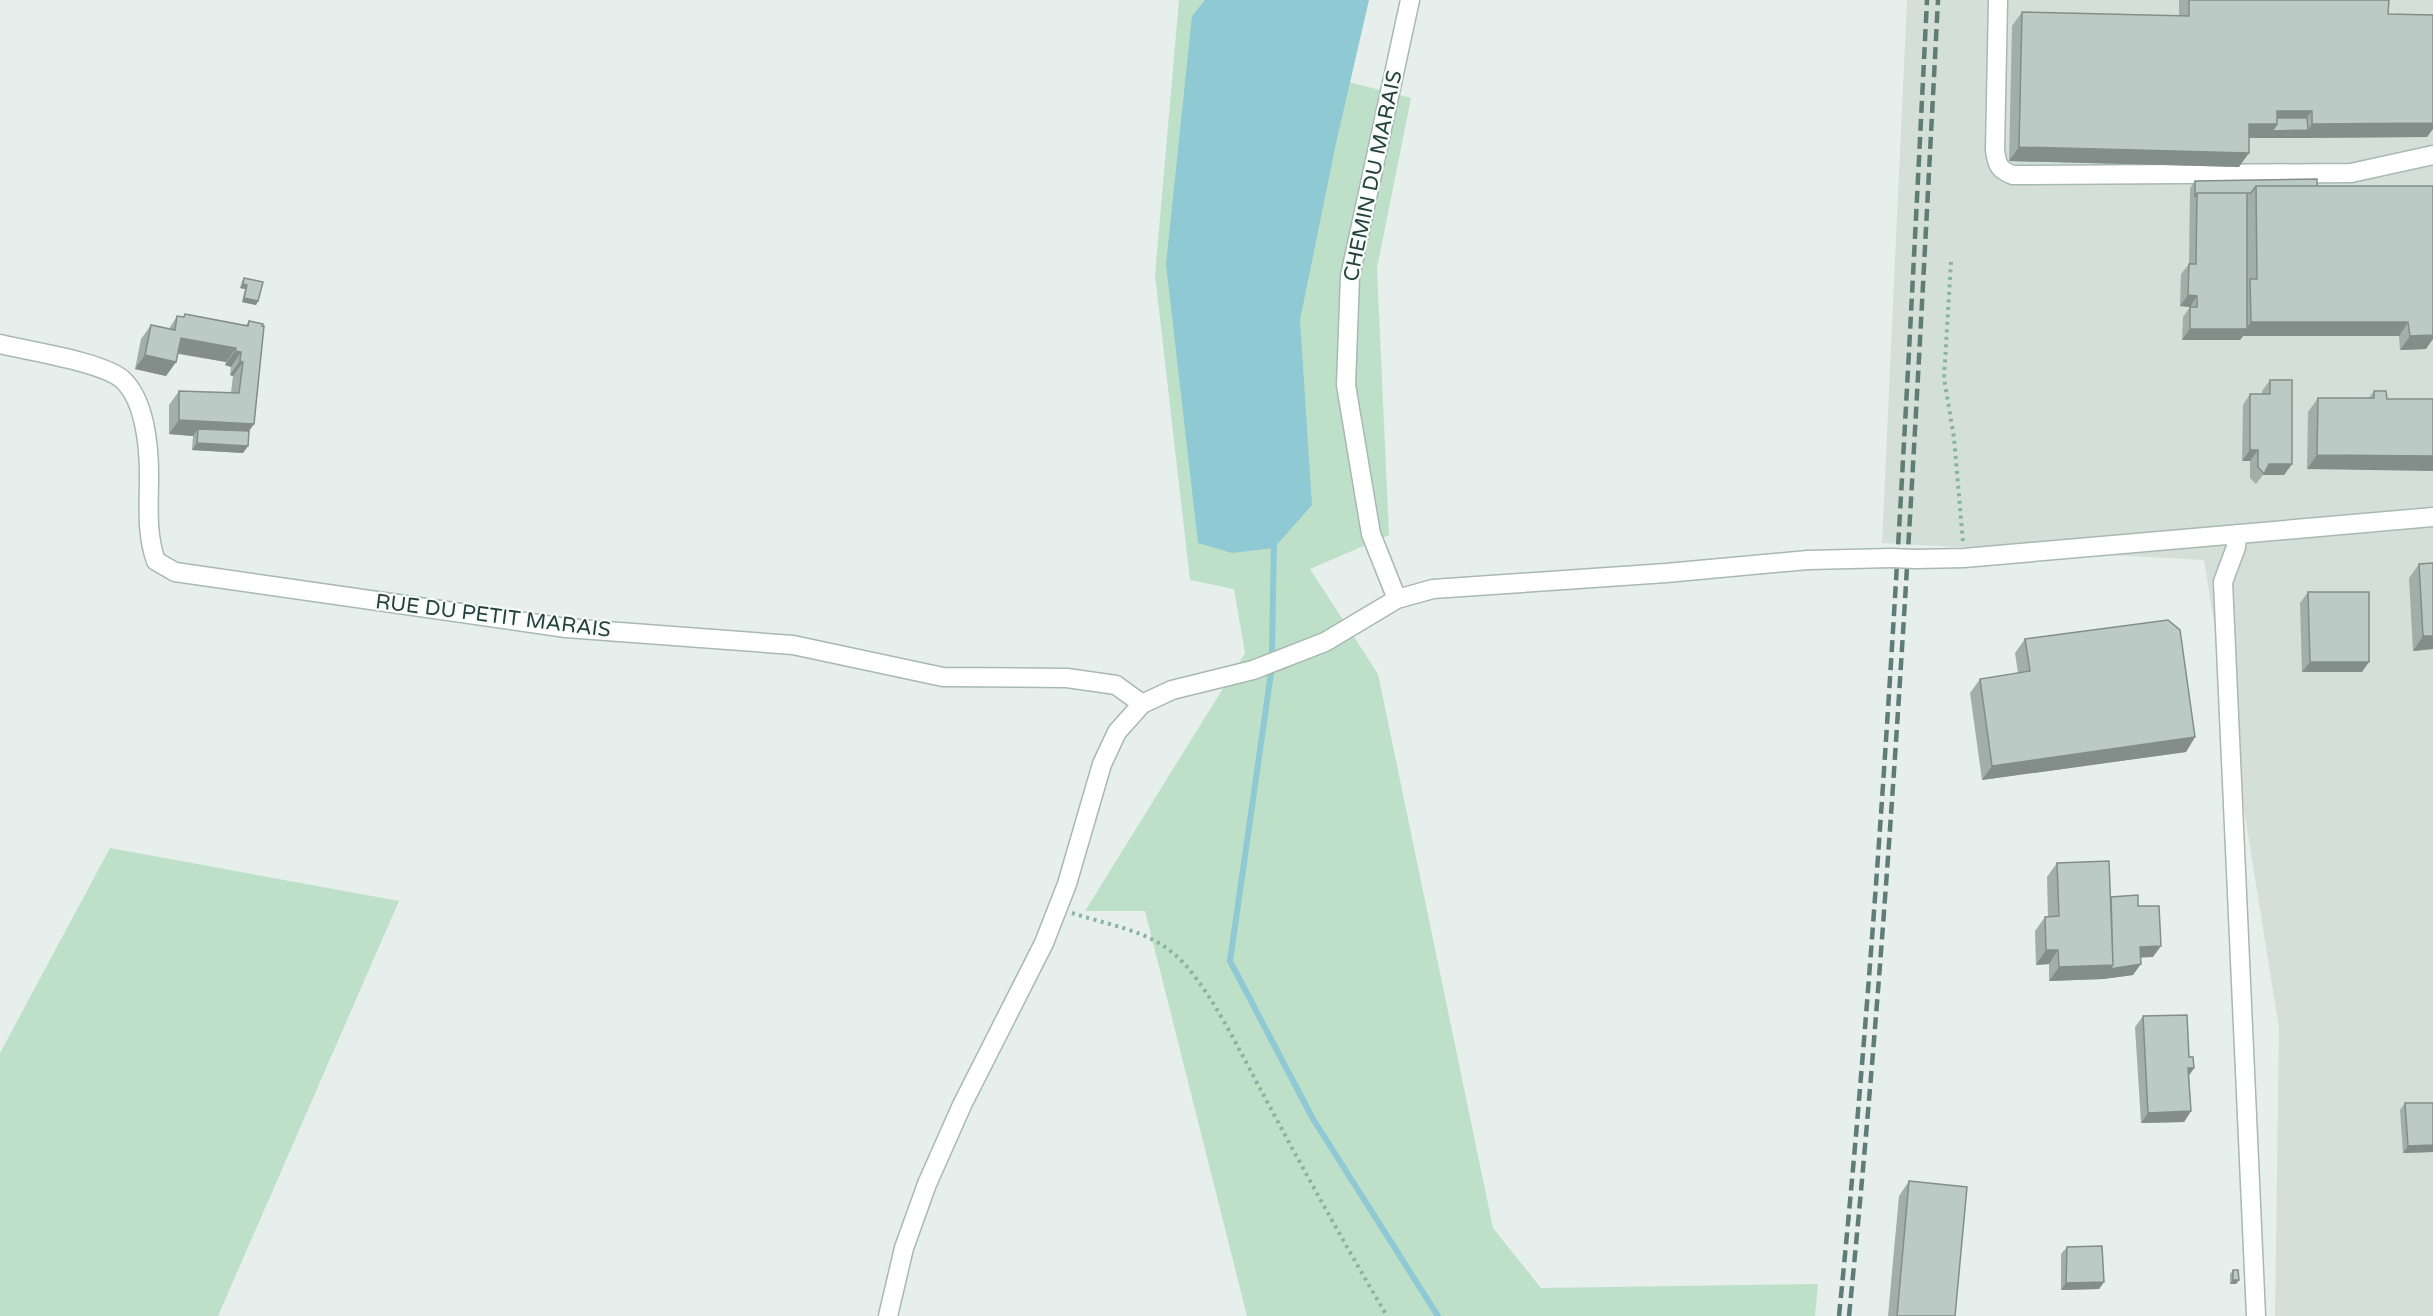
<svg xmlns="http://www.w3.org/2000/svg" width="2433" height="1316" font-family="'Varela Round',sans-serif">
	<rect width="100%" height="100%" fill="#e6efeb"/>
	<path fill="#d4dfda" d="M1907,0H2433V1316H2275L2279,1028L2204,560L1882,543Z"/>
	<path fill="#bfe0c8" d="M1179,0H1305L1306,71L1411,98L1377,268L1389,535L1310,569L1378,674L1493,1228L1541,1288L1818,1284L1815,1316H1247L1145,911H1085L1245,653L1234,589L1190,580L1155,275Z
		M110,848L399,901L218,1316H0V1053Z"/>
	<path fill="#8ec9d4" d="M1205,0H1369L1336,143L1300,320L1312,505L1274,548L1232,553L1198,543L1166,264L1192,16Z"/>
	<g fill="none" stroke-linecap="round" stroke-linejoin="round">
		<path stroke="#8ec9d4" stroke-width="6" d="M1272,650L1274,539
			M1271,673L1230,961L1313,1119L1438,1316"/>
		<defs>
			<path id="minor" d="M1998,0L1995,150C1997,165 1999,170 2013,175L2351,173L2433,155
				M0,344C28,351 104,362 123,380C145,401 149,446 149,475C149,505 146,534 156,561L175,572L566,628L793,645L943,677L1067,678L1116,685L1142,704
				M2237,534L2236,547L2223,582L2256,1316
				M1916,559L1964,558L2433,517
				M1397,599L1371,534L1346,385L1350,276L1410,0
				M888,1316L904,1248L927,1184L962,1105L1044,943L1067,884L1102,764L1117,732L1142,704L1172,690L1253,670L1325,642L1397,599L1433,589L1666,573L1808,560L1891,558"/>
		</defs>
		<use href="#minor" stroke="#a8b8b2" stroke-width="21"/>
		<path stroke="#86b3a5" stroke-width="4" stroke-dasharray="3 4.5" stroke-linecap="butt" d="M1951,262L1944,378L1954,438L1963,542
			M1072,913C1105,924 1146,930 1173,953C1207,981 1241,1054 1263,1094C1303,1169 1344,1243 1387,1316"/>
		<use href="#minor" stroke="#fff" stroke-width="18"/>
		<path stroke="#5f7d75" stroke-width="4.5" stroke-dasharray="12 6" stroke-linecap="butt" d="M1839,1316C1883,878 1905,439 1927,0
			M1849,1316C1893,878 1915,439 1938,0"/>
		<defs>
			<path id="minor-bridge" d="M1891,558L1916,559"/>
		</defs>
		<use href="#minor-bridge" stroke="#a8b8b2" stroke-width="21" stroke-linecap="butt"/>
		<use href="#minor-bridge" stroke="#fff" stroke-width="18"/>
	</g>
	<path fill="#a1aea9" d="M2179,0H2389L2388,14L2427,137L2249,138L2239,167L2009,161L2012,26L2022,12L2179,16Z
		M2195,181L2317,186L2426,349L2400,350L2399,336H2243L2240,340H2182L2183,317L2190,307L2180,306L2181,274L2189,264L2190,188Z
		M244,278L258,301L256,305L242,302L245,289L240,288L242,281Z
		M185,314L246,325L249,321L254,424L249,431L248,446L243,453L192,450L193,436L169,434V405L179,391L231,393L233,376L230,375L231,367L225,365L226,362L178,354L176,362L166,376L135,369L141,339L151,325L169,329L177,316L183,317Z
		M2270,380L2292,464L2284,475H2263L2256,484L2250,478V461H2242L2243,405L2250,394H2262V391Z
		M2374,391H2386L2307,469L2308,412L2318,398H2369Z
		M2419,564L2433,649L2413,651L2409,578Z
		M2308,592L2362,672H2302L2300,603Z
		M2025,639L2195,737L2186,752L1982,780L1970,693L1980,679L2018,673L2015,653Z
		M2057,863L2111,897L2138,906L2153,957H2141L2133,975L2103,979L2049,981V964L2036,965L2035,931L2045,917H2048L2047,877Z
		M2143,1016L2189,1057L2194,1068L2189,1076L2191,1111L2184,1122L2141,1123L2135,1027Z
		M2405,1103H2433V1152L2403,1153L2400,1110Z
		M1909,1181L1955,1316H1888L1899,1196Z
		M2067,1247L2104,1282L2099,1289L2061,1290V1254Z
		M2233,1270L2239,1280L2236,1284H2230V1274Z"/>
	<path fill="#838d89" d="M2277,111H2312L2302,125L2308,130L2302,138H2239L2249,124Z
		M2433,116V129L2427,137L2302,138L2312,124Z
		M2019,147L2249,153L2239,167L2009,161Z
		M243,284L247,285L245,289L240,288Z
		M2188,295L2197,296L2190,307L2180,306Z
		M244,298L258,301L256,305L242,302Z
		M2251,322H2408L2399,336H2243L2240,340H2182L2190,329H2246Z
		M2433,335V339L2426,349L2400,350L2410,336Z
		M181,338L236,348L226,362L171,352Z
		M235,351L241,352L231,367L225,365Z
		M145,355L176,362L166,376L135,369Z
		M240,361L243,362L233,376L230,375Z
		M179,420L254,424L244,438L198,429L193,436L169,434Z
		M197,443L248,446L243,453L192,450Z
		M2250,450H2258L2250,461H2242Z
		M2317,455L2433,456V471L2307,469Z
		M2269,464H2292L2284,475H2263Z
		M2423,636H2433V649L2413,651Z
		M2310,662H2369L2362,672H2302Z
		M2195,737L2186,752L1982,780L1992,766Z
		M2161,946L2153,957L2133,958L2140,947Z
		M2046,950H2058L2049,964L2036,965Z
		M2141,964L2133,975L2103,979L2110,969Z
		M2113,965L2103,979L2049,981L2059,967Z
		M2188,1068H2194L2187,1078Z
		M2191,1111L2184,1122L2141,1123L2148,1113Z
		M2433,1145V1152L2403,1153L2408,1146Z
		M2233,1280H2239L2236,1284H2230Z
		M2104,1282L2099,1289L2061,1290L2066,1283Z"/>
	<path fill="#bbcac4" stroke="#838d89" stroke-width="1.5" d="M2189,0H2389L2388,14L2433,15V123L2312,124V111H2277V124H2249V153L2019,147L2022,12L2189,16Z
		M2277,118H2307L2308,130L2272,131L2277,124Z
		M2317,179V186H2256L2251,193H2197L2195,196V181Z
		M2256,186H2433V335L2410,336L2408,322H2251L2250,279H2257Z
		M2197,193H2247V329H2190V307H2197V296L2188,295L2189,264H2196Z
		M244,278L263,282L258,301L244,298L247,285L243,284Z
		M185,314L248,326L249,321L263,324L262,326H264L254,424L179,420V391L239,393L243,362L240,361L241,352L235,351L236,348L181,338L176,362L145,355L151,325L175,330L177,316L184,317Z
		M2270,380H2292V464H2269L2264,474L2258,467V450H2250V394H2270Z
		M2374,391H2386L2387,399H2433V456L2317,455L2318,398H2374Z
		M198,429L249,431L248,446L197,443Z
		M2433,563V636H2423L2419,564Z
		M2308,592H2369V662H2310Z
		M2168,620L2180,630L2195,737L1992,766L1980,679L2030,671L2025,639Z
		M2109,861L2113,965L2059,967L2058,950H2046L2045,917L2059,916L2057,863Z
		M2138,895V906H2159L2161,946L2140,947L2141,964L2110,969L2113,965L2111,897Z
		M2187,1015L2189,1057H2193L2194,1068H2188L2191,1111L2148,1113L2143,1016Z
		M2405,1103H2433V1145L2408,1146Z
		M1909,1181L1967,1187L1955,1316H1897Z
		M2102,1246L2104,1282L2066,1283L2067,1247Z
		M2233,1270H2238L2239,1280H2233Z"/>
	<g text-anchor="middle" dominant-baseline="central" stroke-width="4.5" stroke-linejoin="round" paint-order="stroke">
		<g font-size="21" fill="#24423a" stroke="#f7fbf9">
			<text transform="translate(1373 176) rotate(-78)">CHEMIN DU MARAIS</text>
			<text transform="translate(493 616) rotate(7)">RUE DU PETIT MARAIS</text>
		</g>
	</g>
</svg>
